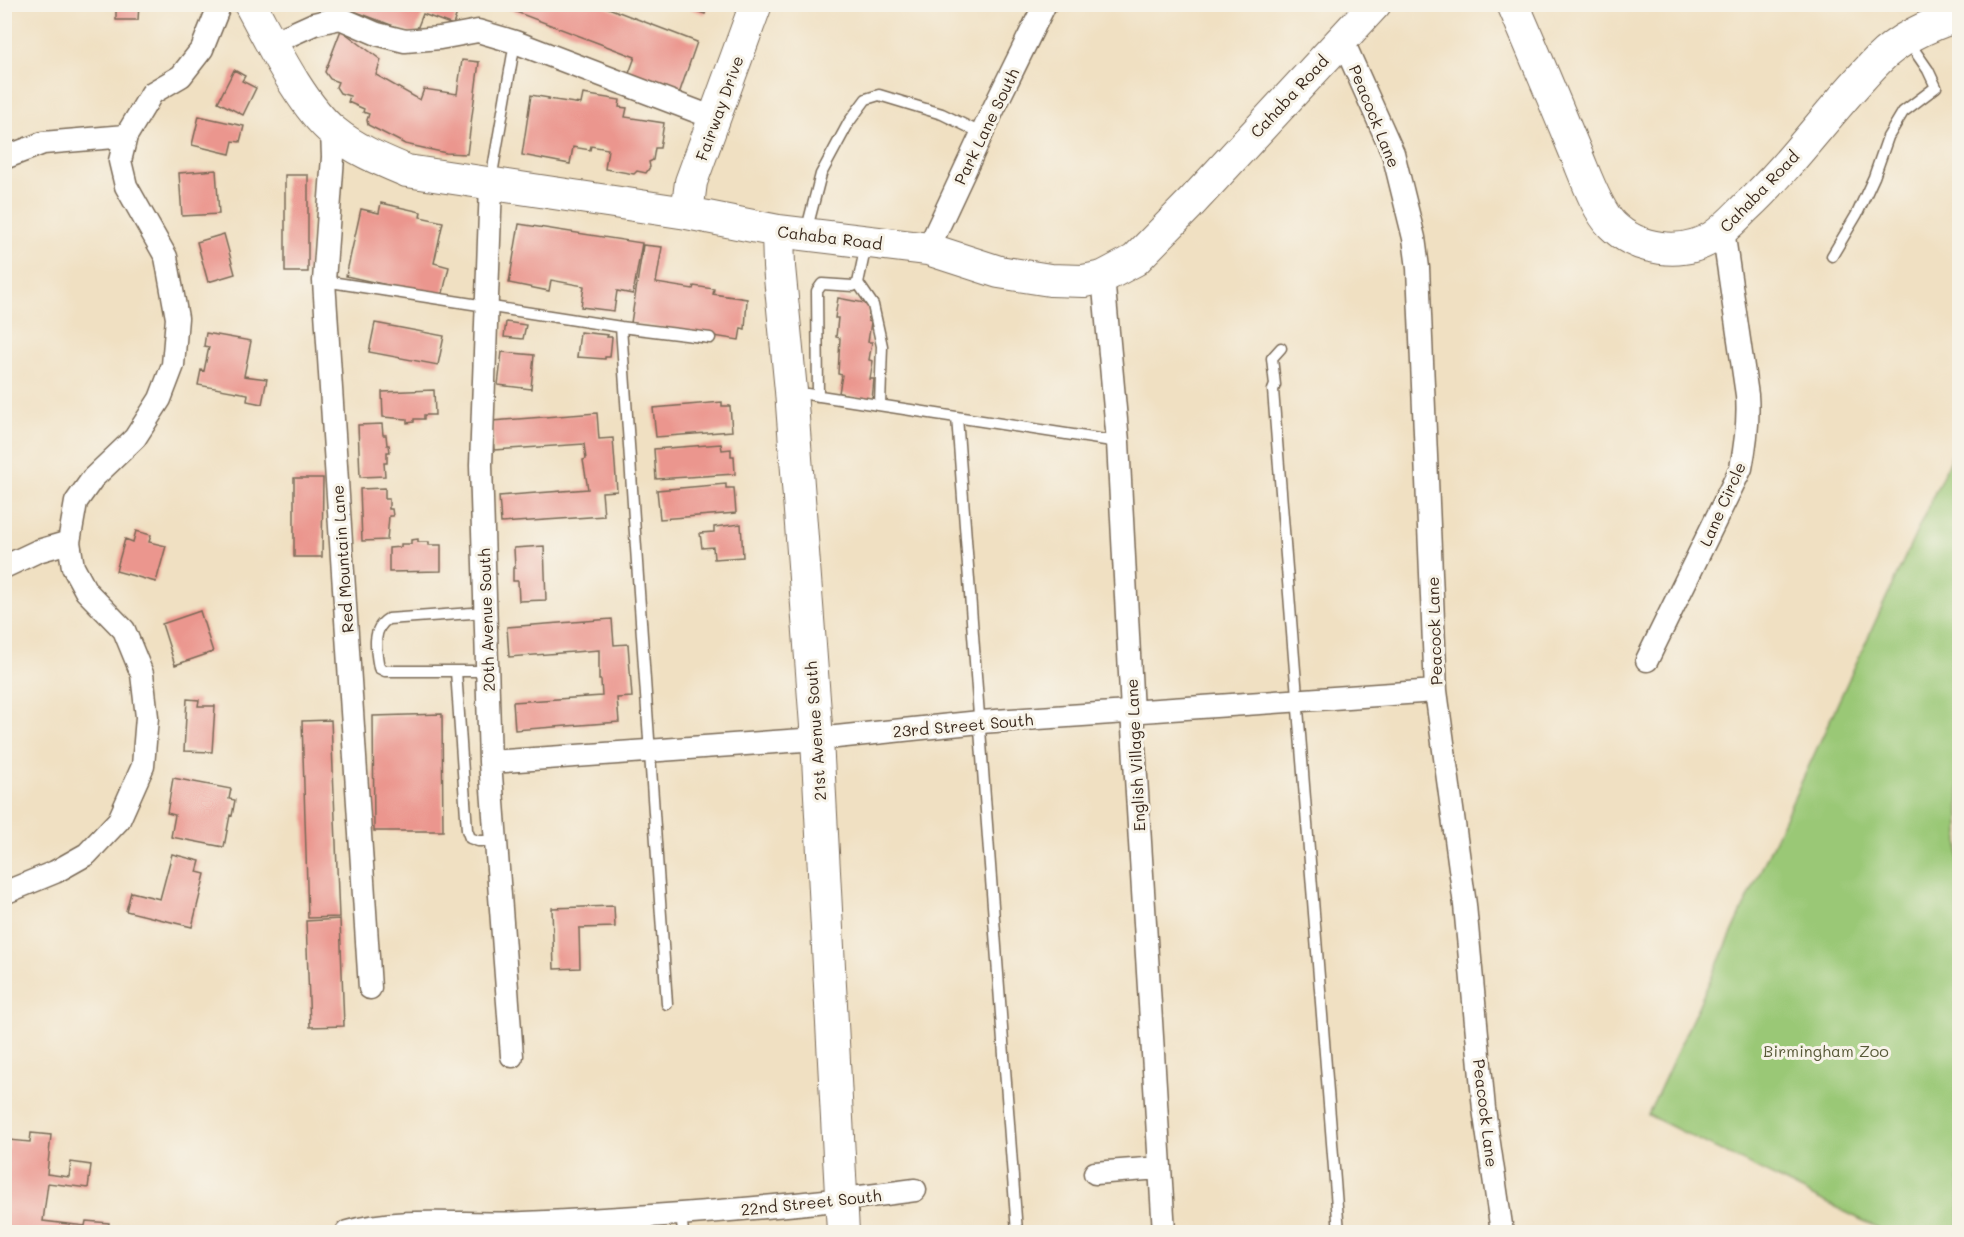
<svg xmlns="http://www.w3.org/2000/svg" width="1964" height="1237" font-family="Mali,sans-serif">
	<rect width="100%" height="100%" fill="#f7f3e8"/>
	<filter id="ink" filterUnits="userSpaceOnUse"><feTurbulence type="fractalNoise" baseFrequency=".0167" numOctaves="2"/><feDisplacementMap in="SourceGraphic" scale="12" xChannelSelector="R" yChannelSelector="G"/><feConvolveMatrix kernelMatrix="1 2 1 2 8 2 1 2 1" color-interpolation-filters="sRGB"/></filter>
	<filter id="wash" filterUnits="userSpaceOnUse"><feTurbulence type="fractalNoise" baseFrequency=".008" numOctaves="4" result="noise"/><feDisplacementMap in="SourceGraphic" scale="24" xChannelSelector="R" yChannelSelector="G"/><feGaussianBlur stdDeviation="1.35" result="paint"/><feColorMatrix in="noise" values="0 0 0 0 0 0 0 0 0 0 0 0 0 0 0 0 0 1.4 0 .05"/><feComposite in="paint" operator="in"/></filter>
	<g filter="url(#wash)">
		<rect width="100%" height="100%" fill="#f0e0c2"/>
		<path fill="#9ac876" stroke="#6a794a" stroke-width="1.5" d="M1959,440V1232H1886L1648,1115Z"/>
		<g id="blocks">
			<path fill="#eb968e" d="M116,4H139L138,20H116Z
				M335,4H460L453,25L423,14L415,34Z
				M495,4H598L697,42L679,94L628,76L635,57Z
				M677,4H708L705,14Z
				M341,30L381,60L376,75L420,100L424,89L457,94L462,60L479,62L467,154L446,153L405,144L368,125L367,120L369,114L363,112L364,109L348,102L350,96L340,93L336,87L338,82L330,79L325,72Z
				M234,70L245,76L242,81L256,88L243,115L218,102Z
				M583,94L620,100L619,107L627,108L625,117L664,123L660,148H655L653,160L649,162L650,167L646,173L637,171L634,174L605,169L608,149L591,146L590,150L573,147L570,164L522,155L531,95L549,98L548,99L581,104Z
				M199,116L244,126L240,142L233,141L230,154L192,145Z
				M216,170L219,214L182,216L179,173Z
				M285,175H308V272H285Z
				M381,203L421,212L420,217L443,222L434,263L449,267L442,297L346,276L361,209L379,213Z
				M519,224L642,243L633,294L617,291L614,311L581,307L584,286L551,280L549,291L509,283Z
				M224,234L235,274L208,282L197,242Z
				M643,245L662,247L656,283L693,289L694,286L714,289L713,294L747,299L745,329L741,328L739,340L631,323Z
				M838,298L870,304L868,321L871,322L868,342H872L869,360L873,361L870,379H874L872,400L839,393L842,375L838,374L840,338L836,337L838,318H835Z
				M506,322L526,325L523,339L504,337Z
				M375,323L444,336L438,365L369,352Z
				M580,332L608,335L607,337H612L610,357H605V359L577,357Z
				M206,333L251,341L244,376L267,379L262,404L247,401L248,394L198,385L201,370L204,371L209,347L204,346Z
				M502,352L534,355L531,389L498,385Z
				M434,390L435,415H424V419H414V422L407,423V419L383,417L382,392Z
				M722,402V406H730L732,431L656,437L653,408Z
				M597,413L599,439L613,438L617,491L602,492L604,516L501,523L499,496L588,489L583,460L586,459L584,444L494,450L492,421Z
				M382,424L383,435H386L387,445H389L390,452H387V463H384L385,476L360,477L358,425Z
				M721,444L722,450L731,449V456H734L735,474L656,479L654,449Z
				M294,478H323L322,557H294Z
				M726,484V488H734L736,513L660,519L657,490Z
				M385,488V499H389V509H392L393,516H389L387,540L362,541L360,489Z
				M741,524L743,557L714,559L713,547L702,548L700,533L714,532V527Z
				M136,531L151,535L149,542L166,546L156,582L116,571L125,539L133,542Z
				M418,539V542H429V545H441V571L389,572V548L401,547V544H411V540Z
				M544,546L546,600L519,601L518,581H513V568H515L514,548Z
				M200,611L213,652L175,665L162,624Z
				M612,619L614,645L628,644L632,697L617,698L619,722L515,730L513,702L602,696L601,680H599V650L509,657L507,627Z
				M187,699L199,700L198,706H215L212,752L184,751Z
				M442,714L443,831H374L373,716Z
				M331,720L339,917L308,918L302,721Z
				M173,778L231,789L229,799L235,800L232,816L230,815L224,847L171,837L175,815L167,813Z
				M172,854L200,861L197,872L205,874L192,927L126,911L131,892L160,899Z
				M614,906L615,927L579,928L580,968L554,969L552,908Z
				M340,919L344,1026L310,1027L306,921Z
				M4,1000H8L9,1021H4Z
				M31,1133L51,1135L47,1174L69,1177L71,1162L91,1165L88,1188L48,1183L43,1221L85,1226L86,1221L109,1223L108,1232H5L4,1149L8,1150L9,1140L30,1142Z"/>
		</g>
	</g>
	<g filter="url(#ink)">
		<use href="#blocks" fill-opacity="0" stroke="#7a6a57" stroke-width="1.5"/>
		<g fill="none" stroke-linecap="round" stroke-linejoin="round">
			<defs>
				<path id="lane" d="M491,180L515,42
					M806,232L821,174L849,122L866,99L879,95L942,114L981,133
					M1832,256L1857,214L1874,177L1888,137L1903,112L1936,87L1928,70L1908,41
					M324,281L621,327L710,338
					M858,283L873,305L882,346L880,405
					M621,327L667,1004
					M1281,348L1272,358L1275,385L1273,390L1339,1232
					M794,392L1118,442
					M818,396L817,291L822,284L853,286L858,283L866,245
					M957,417L1017,1232
					M486,612L388,619C371,629 376,651 379,668L385,671H487
					M456,671L467,830L470,838L478,841H496
					M681,1214L683,1232"/>
				<path id="street" d="M1342,39L1393,153L1414,238L1418,268L1436,691L1465,905L1484,1109L1502,1232
					M272,43L314,24L340,18L377,34L405,41L440,38L478,31L515,42L714,118
					M332,130L333,157L324,281L370,988
					M4,158L43,143L126,136
					M491,184L481,465L490,762L512,1056
					M928,249L992,112L1045,4
					M1103,277L1118,442L1132,712L1164,1232
					M4,567L38,551L69,542
					M1647,660L1741,468C1746,443 1749,421 1747,395L1723,230
					M490,762L817,739L980,722L1436,691
					M4,893L55,872L87,854L119,820L143,766L147,717L142,674L124,630L86,591L73,567L69,542L76,502L93,478L135,438L160,399L173,365L177,318L166,257L126,186L120,161L126,136L152,93L181,76L202,49L220,4
					M1095,1173L1159,1168
					M347,1232C404,1216 466,1226 524,1223C655,1217 786,1208 915,1190"/>
				<path id="secondary" d="M250,4C271,42 301,105 334,132C356,150 381,160 407,171L687,213L778,231L928,249L999,272L1050,280L1084,281L1103,277L1135,260L1189,205L1375,4
					M1513,4C1535,55 1556,105 1577,156C1585,175 1597,210 1612,225C1637,250 1682,257 1713,237C1725,229 1736,217 1746,207C1794,162 1831,108 1877,61C1899,38 1929,25 1960,15
					M687,213L691,182L756,4
					M778,231L779,267L791,391L817,739L843,1232"/>
			</defs>
			<use href="#lane" stroke="#7a6a57" stroke-width="13"/>
			<use href="#street" stroke="#7a6a57" stroke-width="25"/>
			<use href="#secondary" stroke="#7a6a57" stroke-width="34"/>
			<use href="#lane" stroke="#fff" stroke-width="10"/>
			<use href="#street" stroke="#fff" stroke-width="22"/>
			<use href="#secondary" stroke="#fff" stroke-width="32"/>
		</g>
	</g>
	<g text-anchor="middle" dominant-baseline="central" stroke-width="6" stroke-linejoin="round" paint-order="stroke">
		<g font-size="16" fill="#3b2a1e" stroke="#f7f3e8">
			<text transform="translate(1289 96) rotate(-47)">Cahaba Road</text>
			<text transform="translate(719 108) rotate(-70)">Fairway Drive</text>
			<text transform="translate(1375 116) rotate(68)">Peacock Lane</text>
			<text transform="translate(986 126) rotate(-64)">Park Lane South</text>
			<text transform="translate(1759 191) rotate(-46)">Cahaba Road</text>
			<text transform="translate(830 237) rotate(7)">Cahaba Road</text>
			<text transform="translate(1722 504) rotate(-66)">Lane Circle</text>
			<text transform="translate(342 559) rotate(-94)">Red Mountain Lane</text>
			<text transform="translate(486 620) rotate(-92)">20th Avenue South</text>
			<text transform="translate(1434 631) rotate(-92)">Peacock Lane</text>
			<text transform="translate(963 725) rotate(-5)">23rd Street South</text>
			<text transform="translate(815 731) rotate(-94)">21st Avenue South</text>
			<text transform="translate(1135 755) rotate(-93)">English Village Lane</text>
			<text transform="translate(1486 1113) rotate(83)">Peacock Lane</text>
			<text transform="translate(811 1202) rotate(-6)">22nd Street South</text>
		</g>
		<g font-size="16" fill="#585938" stroke="#f7f3e8">
			<text x="1826" y="1050">Birmingham Zoo</text>
		</g>
	</g>
	<rect width="1964" height="1237" fill="none" stroke="#f7f3e8" stroke-width="24"/>
</svg>
